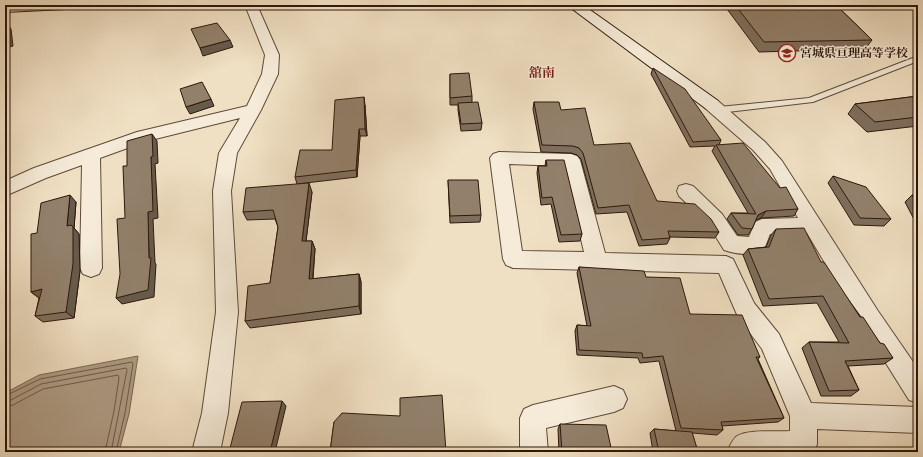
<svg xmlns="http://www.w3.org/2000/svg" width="923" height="457" font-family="Alegreya,'Noto Serif JP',serif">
	<rect width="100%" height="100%" fill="#f0e0c3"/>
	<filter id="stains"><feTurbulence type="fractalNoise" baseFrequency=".005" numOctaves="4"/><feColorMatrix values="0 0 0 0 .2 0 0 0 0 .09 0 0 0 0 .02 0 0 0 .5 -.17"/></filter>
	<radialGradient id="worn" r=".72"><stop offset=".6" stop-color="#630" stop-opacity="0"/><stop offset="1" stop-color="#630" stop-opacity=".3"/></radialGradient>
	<path fill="#ae9c84" stroke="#7a6754" d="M138,356L129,414L119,452H5V393L39,375Z"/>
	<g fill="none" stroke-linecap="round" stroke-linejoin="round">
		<path stroke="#6e5a48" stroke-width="1" d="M5,396L40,379L132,362L133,364L125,413L116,452
			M5,401L11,400L41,384L126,368L127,370L111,452
			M5,407L13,405L43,389L118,375L119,378L114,411L105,452"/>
		<defs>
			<path id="lane" d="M918,56V61L813,102L719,113L715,110L719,107L809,98Z"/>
			<path id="street" d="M245,5H257L279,55L278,74L261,110L237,153L231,191L238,312L228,413L220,452H192L202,413L216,312L213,191L219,153L240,118L147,141L100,158L102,268L99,274L91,277L83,274L80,268L82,165L46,178L5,196V181L34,168L137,132L247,106L262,74L265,55Z
				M711,99L717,100L765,142L782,161L878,311L918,369V403L909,400L862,325L807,233L770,234L763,252C751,256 736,254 724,250L708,224L679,196L677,191L679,186L686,184L693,186L722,214L737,236L749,237L755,222L762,219L798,218L770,169L753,150L705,108L703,104L705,100Z
				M499,152L571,154L577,156L580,160L605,253L726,256L733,259L754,303L779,334L811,403L918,407V433L817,429V444L814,452H727C730,446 732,440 737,436C749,429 776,432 790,431V416L762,349L738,317L719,273L513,268L506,265L503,259L490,158L493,154ZM509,164L564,166L584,252L522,251Z
				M614,386L623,390L627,399L623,408L614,412L546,428L548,452H520V418L524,409L533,405Z"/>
			<path id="secondary" d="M567,5H583L717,100L720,104L717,108L711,110L705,108Z"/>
			<path id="highway" d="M5,5H72L70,8L65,9L5,12Z"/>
		</defs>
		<use href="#lane" stroke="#5e4939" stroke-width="2"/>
		<use href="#street" stroke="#5e4939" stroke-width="2"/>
		<use href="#secondary" stroke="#2d170b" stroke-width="2"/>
		<use href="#highway" stroke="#2d170b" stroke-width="2"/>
		<use href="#lane" fill="#f5ebd8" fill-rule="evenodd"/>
		<use href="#street" fill="#f5ebd8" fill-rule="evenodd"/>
		<use href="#secondary" fill="#f5ebd8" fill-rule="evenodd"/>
		<use href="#highway" fill="#f0e0c3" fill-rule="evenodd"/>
	</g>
	<path fill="#7e6e5c" stroke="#2d170b" d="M724,5H836L872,40L865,49L759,52Z
		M887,5H918V8H891Z
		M653,68L721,140L719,145L780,188L798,209L794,216L761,218L756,220L752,229L748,235H738L727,219L731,213H748L712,151L715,146L690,147L651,74Z
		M450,74L472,96V102L482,123L481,130L461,131L458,110V105H450Z
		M918,96V126L867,132L848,114L855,104Z
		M534,102L561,110L594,145L657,201L719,232L715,238L670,237V238L667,244L639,246L627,212L596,214L581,159L577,155L571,153L541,152L533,109Z
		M365,105L367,136H360L357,177L297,184L295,177L332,150Z
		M546,160L582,234L580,241L559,242L551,204L541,205L537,173L538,166H545Z
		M833,176L891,219L884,226L854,225L828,183Z
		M448,180L481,215L480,222L450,223Z
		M312,192L306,241H312L315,249L313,279L359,274L361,282V314L250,328L245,321L270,283L278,227L275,219L247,220L243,212Z
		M912,195L918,196V227L905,202Z
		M76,202L74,228L79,234L80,271L74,318L43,322L35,316L39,298L31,292Z
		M776,229L821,262L880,343L893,358L884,364L848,366L859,390L851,396H821L802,348L809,342H839L817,303L763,306L743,255L748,249L766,247L771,235Z
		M579,267L646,277L690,314L760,357L758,359L784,418L778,422L722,426L723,430L717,435L692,433L698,452H653L650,433L654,429L676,431L659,361L640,363L638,358L577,355L575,331L577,325L587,326L577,273Z
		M334,422L446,452H330Z
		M560,424L612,452H559L558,429Z"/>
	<path fill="#665a4b" stroke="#2d170b" d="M6,22L11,29L13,46L5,48Z
		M230,40L233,47L203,56L200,48Z
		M364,97L365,105L367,136L365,129Z
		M211,99L214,106L190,114L186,107Z
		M359,129L360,136L357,177L356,170Z
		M152,134L157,141L158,163L155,164L158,218L153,219L155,263L156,264L154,297L122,304L116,298L149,258L148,212L151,157Z
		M309,183L312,192L305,249L302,241Z
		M70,195L76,202L74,228L79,234L80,271L74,318L66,312L67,226Z
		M766,211L761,218L754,221L758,215Z
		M312,241L315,249L312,287L309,279Z
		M359,274L361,282V314L359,306Z
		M42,289L49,295L39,298L31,292Z
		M282,401L286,406L275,452H270Z"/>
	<path fill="#92806b" stroke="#2d170b" d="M735,5H836L872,40L764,42Z
		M5,22H6L8,39L5,40Z
		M217,23L230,40L200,48L191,29Z
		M653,68L685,89L721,140L693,142Z
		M469,73L472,96L450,98V74Z
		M202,82L211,99L186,107L180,89Z
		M918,96V117L875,122L855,104Z
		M364,97L365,129H359L356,170L295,177L300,150H332L335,100Z
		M478,102L482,123L461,124L458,103Z
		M534,102H559L561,110L585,108L594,145L630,143L657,201L695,204L711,219L719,232L668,231L670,238L642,240L629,205L598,208L583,153L579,148L573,146L542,145Z
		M152,134L153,156L151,157L153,211L148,212L149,258H151L148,290L116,298L120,274L117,219L125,218L123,166H127V141Z
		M743,143L780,188L786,187L798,209L766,211L758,215L752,229L742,228L731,213L756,214L716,145Z
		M546,160H564L582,234L561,235L552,197L542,198L538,166H547Z
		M833,176L866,187L891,219L860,218Z
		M448,180H478L481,215L450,216Z
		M309,183L302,241H312L309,279L359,274V306L245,321L248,286L270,283L278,227L273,210L243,212L246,188Z
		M70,195L67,226L71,225L73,227V264L66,312L35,316L42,289L31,292V234L37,233L41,203Z
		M912,195L918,196V206Z
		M804,228L821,262H824L860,317H863L880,343L884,344L893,358L845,361L859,390L829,391L809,342L849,343L823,296L769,299L748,249L769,247L776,229Z
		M579,267L644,271L646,277L680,278L690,314L742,315L760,357H756L784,418L721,422L723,430L681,428L663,356L643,358L642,353L579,350L577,325L591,326Z
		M442,395L446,452H418V449L377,451V452H330L334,422L342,413L400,416V398Z
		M282,401L270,452H229L242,402Z
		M560,424L606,425L612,452H562Z
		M654,429L692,432L698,452H659Z"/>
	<defs>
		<symbol id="school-ring" viewBox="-11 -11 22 22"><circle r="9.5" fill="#f5ebd8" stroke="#8f2418" stroke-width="1.5"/><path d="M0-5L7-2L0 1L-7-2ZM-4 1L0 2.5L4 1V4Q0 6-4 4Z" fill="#8f2418"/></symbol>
	</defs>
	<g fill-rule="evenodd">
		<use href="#school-ring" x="777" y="43" width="20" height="20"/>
	</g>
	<g text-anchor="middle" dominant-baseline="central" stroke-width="3" stroke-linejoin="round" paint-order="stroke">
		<g font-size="12" font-weight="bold" fill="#2d170b" stroke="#f5ebd8" text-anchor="start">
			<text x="800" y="53">宮城県亘理高等学校</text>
		</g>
		<g font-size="13" font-weight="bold" fill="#7a1f14" stroke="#f5ebd8">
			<text x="542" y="72">舘南</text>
		</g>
	</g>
	<rect width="923" height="457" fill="none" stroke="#f0e0c3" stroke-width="20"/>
	<rect x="6" y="6" width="911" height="445" fill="none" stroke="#2d170b" stroke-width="2"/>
	<rect x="10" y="10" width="903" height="437" fill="none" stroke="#2d170b"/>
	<rect width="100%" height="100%" filter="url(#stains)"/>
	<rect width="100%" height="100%" fill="url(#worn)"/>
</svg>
